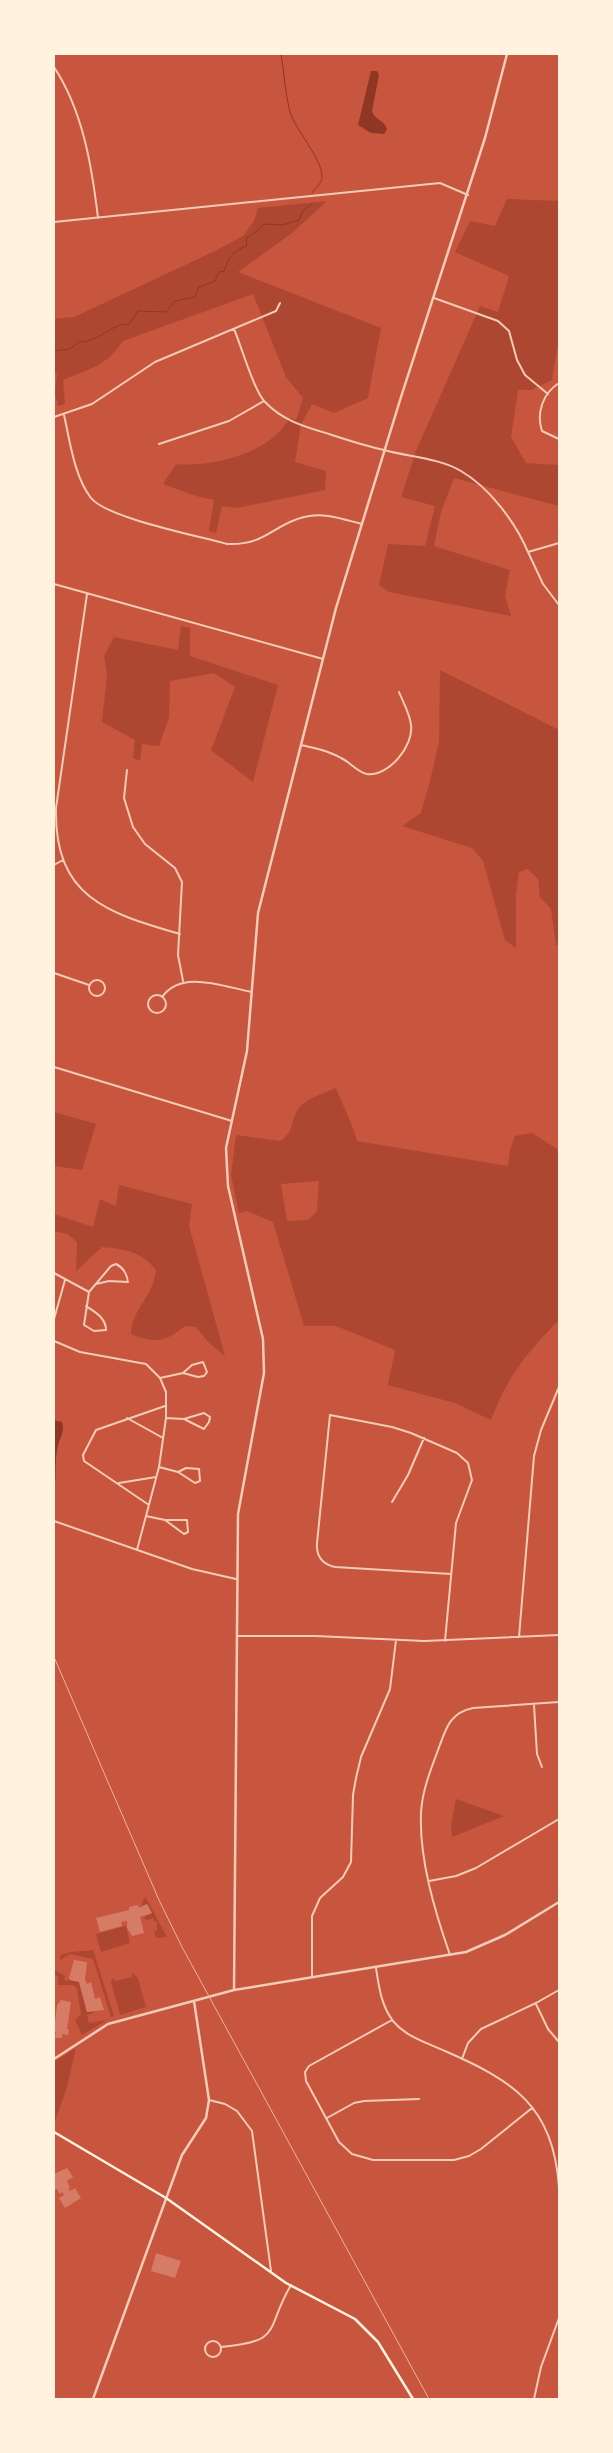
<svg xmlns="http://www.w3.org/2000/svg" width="613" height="2453" font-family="Inter,sans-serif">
	<rect width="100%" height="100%" fill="#c8553d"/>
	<path fill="#ae4732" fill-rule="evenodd" d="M507,199L559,201V337L552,380L531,390H518L511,437L526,463L559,465V506L454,478L441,512L434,546L510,570L505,596L511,616L389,592L379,585L388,544L425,546L435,506L401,497L416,451L480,306L498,312L509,276L455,252L470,221L495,226Z
		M327,201L292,233L238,272L381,328L368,398L334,413L312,404L301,424L295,462L326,471L325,490L237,508L222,506L216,533L209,531L214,500L196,496L163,484L176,464C207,467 251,457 275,436C281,431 285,424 290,418L296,420L303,398L286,377L253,294L123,341C105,367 91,368 63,380L65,404L58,406L55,392L57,373H54V319L74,317L215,251L243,236L254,221L258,208Z
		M181,626L190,628V656L278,685L253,782L211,750L235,687L214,673L170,681L169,718L159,746L142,744L140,761L133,758L135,740L102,722L107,675L104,656L114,637L178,650Z
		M440,670L559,730V945H556L551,909L540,897L538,879L528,869L519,872L516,895V948L505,940L483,861L472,848L402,826L421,813L430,781L439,742Z
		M336,1088C343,1107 352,1121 357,1141L508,1166L510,1150L515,1136L532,1133L559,1150V1320C525,1355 509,1374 491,1420L455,1403L388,1385L395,1350L336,1326H304L273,1222L247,1211L239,1213L231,1175L236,1135L281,1141C294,1129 289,1128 296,1113C302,1099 323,1094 336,1088ZM319,1181L317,1211L308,1220L287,1221L281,1184Z
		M54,1112L96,1124L82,1170L54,1166Z
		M119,1185L192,1204L189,1226L225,1356L208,1342L196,1327L185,1326C165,1342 155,1344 131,1334C132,1308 153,1298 156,1270C141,1251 125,1249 102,1247L76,1271L77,1242L67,1234L54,1231V1214L93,1227L100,1199L116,1206Z
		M456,1799L504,1816L452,1837L451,1825Z
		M146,1895V1898L167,1937L156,1938L154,1931H157V1922L154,1921L153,1918L147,1920L143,1918L152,1913L147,1904L141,1906Z
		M126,1926L130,1943L101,1952L96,1934Z
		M93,1950L114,2016L111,2017L93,1959L70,1954L60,1960V1956C70,1950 82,1952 93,1950Z
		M54,1970L65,1976L64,1980L68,1981L69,1979L79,1982L87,2012L93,2011V2013L87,2015L89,2023L107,2020L82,2035L75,2020L81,2014L77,1988L73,1985H58V1976L54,1975Z
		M132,1973L138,1978L146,2007L120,2015L111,1981L113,1978L115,1981L132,1977Z
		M76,2048L67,2087L54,2124V2062Z"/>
	<path fill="#8f3625" d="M371,71H377L379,75L372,111C374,120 385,120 387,129L384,134L371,133L358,125Z
		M54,1420L62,1422C65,1431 60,1437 58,1446C54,1461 57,1476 54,1491Z"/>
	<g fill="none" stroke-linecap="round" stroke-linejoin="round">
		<path stroke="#8f3625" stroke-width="1" d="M281,54C284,71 285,91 289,108C294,130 322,157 322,177C322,184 315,187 312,193
			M54,351L70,349L79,342C98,343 111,323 129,324L138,311L166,312L175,301L195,297L198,288L215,281L219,272L224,271C229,256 233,251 247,246L246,238L257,231L263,224L283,225L299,220L302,212L312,204"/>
	</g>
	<path fill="#d67c66" d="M147,1904L152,1913L140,1917L144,1933L132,1936L127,1928V1921L121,1922L122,1926L100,1932L96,1918L129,1910V1907L138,1905L139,1908Z
		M74,1960L87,1962L85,1980L87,1984L91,1982L95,1999L100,1997L104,2010L87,2012L79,1982L70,1980L69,1978Z
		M61,2000L71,2002L67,2029H69L68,2035L62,2034V2038H55L56,2032L54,2031L57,2005Z
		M67,2168L73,2177L67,2181L70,2188L68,2189L70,2191L75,2188L81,2198L65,2208L59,2198L64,2195L62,2192L60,2194L57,2189L54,2190V2174Z
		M156,2253L181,2261L175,2278L151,2271Z"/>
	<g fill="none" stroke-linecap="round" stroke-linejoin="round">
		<path stroke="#f1ccb7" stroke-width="2" d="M54,67C83,111 92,167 98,218
			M54,222L440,183L468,195
			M434,298L498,321L509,331L517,360L525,375L548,394
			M234,329C241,345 254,391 265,402C283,421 306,427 329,434C347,440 366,446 384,450C409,457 439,458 461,471C490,488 515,522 528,552
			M559,383C543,393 536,413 542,431L559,439
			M64,415C70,441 74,476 91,498C107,518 199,536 227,544C265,546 274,524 304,517C324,512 342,519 362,524
			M54,417L92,404L155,362L276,311L280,303
			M159,444L229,421L264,401
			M559,543L528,552L543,584L559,605
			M54,584L323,659
			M87,594L56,808C54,897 107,913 180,934
			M301,745C315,748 329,751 341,758C350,762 357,772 367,774C389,777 414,745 411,725C410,714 403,702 399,692
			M127,770L124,798L133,827L145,844L175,868L182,882L178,955L183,981
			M54,865L63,860
			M54,973L89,985
			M89 988a8 8 0 1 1 16 0a8 8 0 1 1-16 0Z
			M148 1004a9 9 0 1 1 18 0a9 9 0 1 1-18 0Z
			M162,997C182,969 224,987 252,992
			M54,1067L232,1121
			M54,1273L89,1292L84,1325L94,1331L106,1330C106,1318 95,1312 86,1306
			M89,1292L111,1266L116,1264C124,1268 127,1274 128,1282L109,1281L96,1284
			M54,1319L65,1280
			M54,1341L80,1352L146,1364L160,1378L166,1392V1418L159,1467L137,1550
			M160,1378L183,1373L198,1377L204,1376L207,1372L203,1362L192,1365L183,1373
			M127,1418L163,1438
			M166,1418L184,1419L204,1429L209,1422L210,1417L204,1413L184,1419
			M159,1467L178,1472L195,1483L200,1481L199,1469L186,1468L178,1472
			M119,1483L156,1477
			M392,1502L408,1475L424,1438
			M149,1505L84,1461L83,1455L96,1430L165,1406
			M146,1516L165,1520H187L188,1532L184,1534L165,1520
			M54,1521L192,1569L236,1579
			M237,1636H316L424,1641L559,1635
			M519,1637L534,1456L541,1430L559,1387
			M445,1641L456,1523L472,1480L468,1463L457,1453L411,1433L392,1427L330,1415L317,1543C316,1556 322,1564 335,1567L451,1574
			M534,1705L537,1754L542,1767
			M429,1881L456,1876L476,1868L559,1819
			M450,1955C435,1912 419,1859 421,1813C422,1791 431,1769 438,1750C446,1729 449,1713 473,1708L559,1702
			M376,1968C379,1987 381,2005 393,2021C406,2037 427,2043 445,2051C514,2081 553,2106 559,2187
			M312,1976V1916L320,1898L343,1877L351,1862L353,1795L356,1778L361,1757L390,1689L396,1640
			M536,2004L548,2029L559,2042
			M392,2020L309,2066L305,2072L306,2081L339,2142L352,2154L373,2160H454L469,2156L481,2149L532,2108
			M462,2059L468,2043L481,2029L536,2003L559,1990
			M209,2100L225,2104L237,2111L252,2131L271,2271
			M327,2118L354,2103L364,2101L419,2099
			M205 2349a8 8 0 1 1 16 0a8 8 0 1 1-16 0Z
			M221,2347C284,2341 264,2331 291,2285
			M534,2399L541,2367L559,2318"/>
		<path stroke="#f1ccb7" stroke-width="2.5" d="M234,1990L238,1514L264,1373L263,1339L228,1186L226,1148L247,1051L258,913L336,608L401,397L485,138L507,54
			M54,2059L108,2024L234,1990L466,1952L505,1935L559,1902
			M93,2399L182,2155L206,2118L209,2100L194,2001"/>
		<path stroke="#fff3e0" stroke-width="2.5" d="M54,2132L166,2198L286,2283L355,2319L378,2342L413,2399"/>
		<path stroke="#e9b49f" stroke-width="1" d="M54,1657L159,1900L182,1947L429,2399"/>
	</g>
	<rect width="613" height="2453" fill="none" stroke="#fff3e0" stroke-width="110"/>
</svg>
